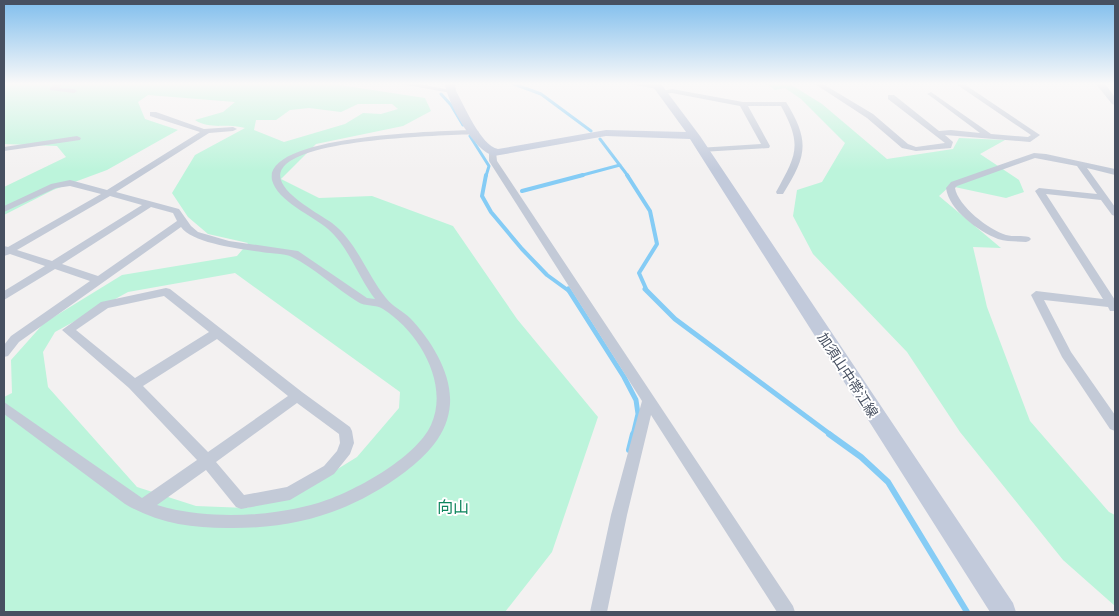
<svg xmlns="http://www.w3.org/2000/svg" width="1119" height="616" font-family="Montserrat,'Noto Sans JP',sans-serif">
	<rect width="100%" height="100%" fill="#f3f1f1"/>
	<path fill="#bcf4db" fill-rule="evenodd" d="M4,84H333L425,98L431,111L403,126L316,144L281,179L319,198L372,196L453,226L517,319L598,417L552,552L505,612H4V397L12,393L11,360L44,323L122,275L237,256L248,243L208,234L188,217L172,193L195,155L245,128C228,123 210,130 195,120L223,112L235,102L148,95L138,102L145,119L178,130L107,170L53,190L4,215V187L66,157L57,146L4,144ZM358,104H392L398,109L381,114L363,113L345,124L284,142L254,130L256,120H276L290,110L309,108L341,112ZM235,273L400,392L399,408L357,457L302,491L247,508L196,506L137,487L48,387L43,352L55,332L128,292Z
		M767,84H790L822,104L887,159L953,149L959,138L1005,140L980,154L1019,180L1024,192L1006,198L950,186L939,196L1001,248L973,247L987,307L1030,421L1109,512L1115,515V606L1063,560L960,432L907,352L813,254L793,216L797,190L822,182L845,143L801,99L785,88L775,90Z"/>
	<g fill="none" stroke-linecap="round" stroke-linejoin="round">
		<path stroke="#85ccf5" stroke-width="3" d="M514,84L541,94L591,131
			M441,94L451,105L463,125
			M470,136L489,166L486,176
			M600,139L628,176
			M579,176L620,165"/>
		<path stroke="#85ccf5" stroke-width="4" d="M486,175L482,196L491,212L522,249L547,275L569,291
			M627,175L650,211L657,244L639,273L647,291
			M522,191L583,175"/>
		<path stroke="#85ccf5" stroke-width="5" d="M568,289L624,377L636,400L638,414L633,435
			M645,289L675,319L831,435"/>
		<path stroke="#85ccf5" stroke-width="6" d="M829,434L861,457L888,482L967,612
			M629,450L633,434"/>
		<path fill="#c3cad7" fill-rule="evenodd" d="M54,84H62L59,88L74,89L77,91L74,93L50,90V88Z
			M401,84H421L454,91L451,93Z
			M628,84H653L661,87L658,89Z
			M815,84H823L873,114L908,144L916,147L945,143L888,99V95H894L939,131L951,130L980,133L929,95L927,94L931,92L991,134L1028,137L1031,135L956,84H964L1040,135L1030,142L945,135L953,142L951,148L916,151L902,148L867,118Z
			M672,89L743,102H786C810,141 807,156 783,194H777L776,192C796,155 803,146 781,106H748L770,146L769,148L701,152L697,150L698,148L761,144L740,106L672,93L662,94L658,92Z
			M150,112H156L204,129L233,127L237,129L233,131L209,133L116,192L179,209L191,226L198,232L229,241L298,251L367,298L375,299C358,277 349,247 328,229C313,216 277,201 272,180C263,134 446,131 475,130L479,132L475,134C439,136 301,138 282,169C270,189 320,214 332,223C357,242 367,275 386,298C393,307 403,311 410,318C431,340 452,373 450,404C448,434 427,455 405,472C350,513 295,529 227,528C191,528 157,523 125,504L4,414V402L142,498L197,460L129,388L62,330L101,302L166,288L170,289L302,392L350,427L352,431L354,443L350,454L334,474L290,500L241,509L236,507L206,470L157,505C205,520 271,517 318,503C352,493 416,458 431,425C450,383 418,331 383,309C376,304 365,307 358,302C337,289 313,267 292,257C286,254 277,254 270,253C249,250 194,245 181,227L19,342L8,356L4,357V345L11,336L90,281L55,269L4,300V291L45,266L10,254L4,256V246L8,247L101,194L70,186L56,188L4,212V206L51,184L70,180L107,190L200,132L150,116ZM110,196L142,205L52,261L17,250ZM151,207L173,213L177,221L98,276L62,264ZM164,296L209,332L135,378L76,330L108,308ZM217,339L288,396L208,452L143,386ZM297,403L339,434L340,443L337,451L324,466L287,487L244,495L216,462Z
			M77,136L81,138L80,140L4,151V147Z
			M489,150L496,152L497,161L793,606L795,612H777L651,415L627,515L607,612H590L611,515L642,401L489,161Z
			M1034,153L1046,154L1115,169V175L1087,168L1115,207V216L1112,215L1101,200L1046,194L1115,300V311H1110L1108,307L1044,300L1071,352L1115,415V431L1110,429L1062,357L1031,295L1036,291L1103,299L1035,191L1039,188L1097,194L1077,166L1035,158L957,186L955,188C958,206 989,230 1006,235C1013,237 1022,235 1029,237L1031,239L1029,241L1026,242C1017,241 1007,242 998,239C978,231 949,210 946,188L951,182Z"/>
		<path fill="#c3cad7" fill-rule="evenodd" d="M1096,84H1105L1115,97V105L1112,104Z"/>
		<path fill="#c2cadb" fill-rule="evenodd" d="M445,84H455L456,91C464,105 481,146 498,149L606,130L686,132L651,84H661L700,136L1013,603L1016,612H990L690,139L606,136L494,156C474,151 448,104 445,84Z"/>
	</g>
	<linearGradient id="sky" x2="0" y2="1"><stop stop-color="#80beed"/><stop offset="0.49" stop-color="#faf9f9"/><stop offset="1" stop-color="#faf9f9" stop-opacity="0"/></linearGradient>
	<rect width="1119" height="171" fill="url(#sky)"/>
	<g text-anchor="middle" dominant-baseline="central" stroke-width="4" stroke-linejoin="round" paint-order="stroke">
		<g font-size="14" fill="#475061" stroke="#fff">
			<text transform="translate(848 375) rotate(57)">加須山中帯江線</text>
		</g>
		<g font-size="16" fill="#0e855d" stroke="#fff">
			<text x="453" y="507">向山</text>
		</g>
	</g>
	<rect width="1119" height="616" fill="none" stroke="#475061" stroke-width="10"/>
</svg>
